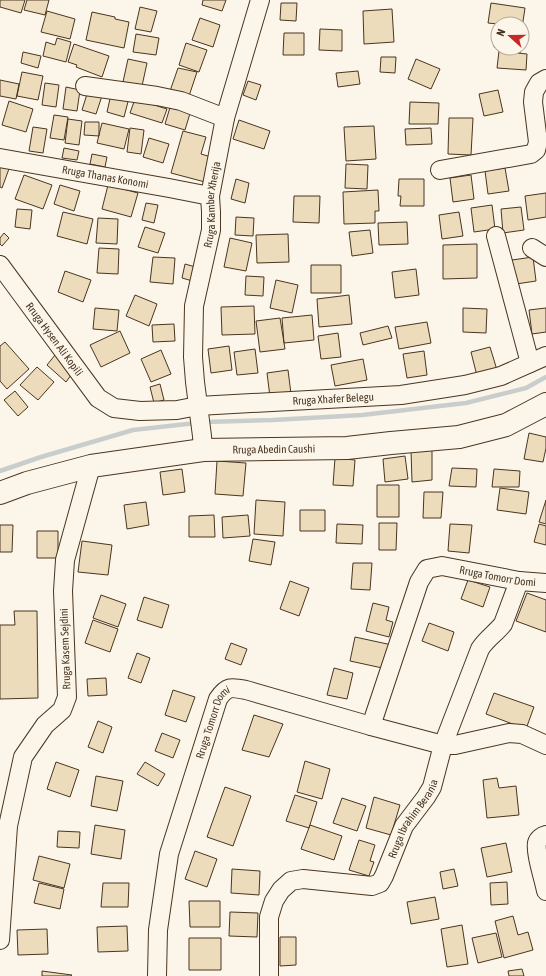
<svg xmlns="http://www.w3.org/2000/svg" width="546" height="976" font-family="'Asap Condensed',sans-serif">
	<rect width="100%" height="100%" fill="#fbf6e9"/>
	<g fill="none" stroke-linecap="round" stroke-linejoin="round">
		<path stroke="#c9cecd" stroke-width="4.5" d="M205,422L273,420L362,415L466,403L526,388L546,377
			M0,471L41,457L133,430L196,423"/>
	</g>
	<path fill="#ecdcbc" stroke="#4a3520" d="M0,0H25L21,13L0,7Z
		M27,0H49L45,15L24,10Z
		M203,0H226L222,11L202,5Z
		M281,3H297L296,21L280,20Z
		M491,3L525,8L522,28V24H498L488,23Z
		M140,7L157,11L151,32L135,29Z
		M392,9L394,42L364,44L363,11Z
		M47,11L75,19L70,39L41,32Z
		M92,12L115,17V19L129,22L124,48L86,40Z
		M200,18L220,25L213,47L192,40Z
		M320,29L342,30V51L319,50Z
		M498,29V48L494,47Z
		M284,33H304V55H283Z
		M136,34L159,38L156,55L133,52Z
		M57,38L71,42L66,62L43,56L46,42L55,45Z
		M186,43L207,50L199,72L179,65Z
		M74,44L109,56L102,77L76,67L77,65L68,62Z
		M499,48H521L520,53Z
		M499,51L527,54L526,70L497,68Z
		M23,52L41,56L38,68L21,63Z
		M381,57H396L395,73L380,72Z
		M128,59L147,63L142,86L123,82Z
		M416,59L440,69L431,89L408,79Z
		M178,68L197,72L189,96L170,91Z
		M358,71L360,84L338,87L336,73Z
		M22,72L43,76L38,100L17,96Z
		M0,80L19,84L16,99L0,96Z
		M248,81L261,85L256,100L243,95Z
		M45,83L59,85L56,107L42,105Z
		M66,87L80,90L77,111L63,109Z
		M112,90L130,94L124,117L107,112Z
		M498,90L503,112L484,116L479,94Z
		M88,91L102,96L96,114L82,110Z
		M135,99L167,109L162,123L130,113Z
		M9,101L33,109L26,132L2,125Z
		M410,102L439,103L438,124H409Z
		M171,104L191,110L185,130L165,124Z
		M54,115L68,117L64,140L50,138Z
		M449,118H473L471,155L448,154Z
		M68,119L82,121L79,145L65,143Z
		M239,120L270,131L264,149L233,139Z
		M85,122H99V136L84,135Z
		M102,123L129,129L124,149L97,143Z
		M374,126L376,159L346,161L344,127Z
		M33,127L47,129L43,153L29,151Z
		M130,128L144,130L141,154L127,152Z
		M431,128L432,144L406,145L405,129Z
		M183,131L206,137L201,154L211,157L205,182L171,173Z
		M149,138L169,144L163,163L143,157Z
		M64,148L79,151L77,160L62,158Z
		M92,154L107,157L105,167L90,164Z
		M0,162L10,166L2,188L0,187Z
		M346,164L368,165L367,189L345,188Z
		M505,168L509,191L488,194L485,171Z
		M24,175L52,185L43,209L15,199Z
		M471,175L474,199L453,202L450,178Z
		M236,179L249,183L245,203L231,199Z
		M399,179H424V206H400L401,196H398Z
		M60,185L80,191L74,211L54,204Z
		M108,185L138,193L131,217L102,209Z
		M378,190L379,211H375V223L344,224L343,192Z
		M546,193V217L528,220L525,196Z
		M294,196H320L319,223L293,222Z
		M146,203L158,205L154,223L142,220Z
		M492,205L495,229L474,232L471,208Z
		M521,207L524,230L503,233L501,209Z
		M17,209L32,210L30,229L15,227Z
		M63,212L93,219L87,244L57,236Z
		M459,212L463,236L442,239L439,215Z
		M236,217L254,218L253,236L235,235Z
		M98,218L118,219L117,244L96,243Z
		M407,222L408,244L379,245L378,223Z
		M145,227L165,233L158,253L138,247Z
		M370,230L373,253L352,256L349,232Z
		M4,233L9,238L2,246L0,244V238Z
		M288,234L289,262L257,263L256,235Z
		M230,238L252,243L246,271L224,267Z
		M477,244V278L443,279V245Z
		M99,248L119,249L118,274L97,273Z
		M153,257L175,258L173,284L150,282Z
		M533,257L536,281L516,284L512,260Z
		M185,264L199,268L196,282L182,278Z
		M311,265H341V293H311Z
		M416,269L419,295L395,298L392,272Z
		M65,271L91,280L83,302L58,292Z
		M246,276L264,277L263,296L245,295Z
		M276,280L298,285L292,313L270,308Z
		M135,295L157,304L149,326L126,316Z
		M349,295L352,324L319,327L317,299Z
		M254,306L255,334L222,335L221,307Z
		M95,308L119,310L117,331L93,329Z
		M463,308L487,309L486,333L463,332Z
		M546,308V332L532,334L529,310Z
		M312,315L314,340L284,343L282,318Z
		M280,318L285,349L260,352L256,321Z
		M427,322L431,343L399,349L395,327Z
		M174,324L175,341L153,342L152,325Z
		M388,326L392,338L363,345L360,333Z
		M120,331L130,353L101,367L90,345Z
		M338,333L341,357L321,359L318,336Z
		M5,342L29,369L7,389L0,381V346Z
		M229,346L232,370L211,373L208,349Z
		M490,347L497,370L477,376L471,352Z
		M255,349L258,373L237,375L234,352Z
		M161,350L171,374L151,382L141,359Z
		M424,351L427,375L407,378L403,354Z
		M55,355L74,371L66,382L47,365Z
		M363,359L367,380L335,386L331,365Z
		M37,367L54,382L38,400L20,385Z
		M288,370L291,394L270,397L267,373Z
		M160,384L164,400L154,403L150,387Z
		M15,391L28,407L18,416L4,400Z
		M529,433L546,437V448L543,462L524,459Z
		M411,450H432V480L412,482Z
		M405,456L408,479L385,482L383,459Z
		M335,458L355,460L353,486L333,485Z
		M217,461L246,463L243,496L215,494Z
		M452,468L477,469L476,487L449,486Z
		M182,469L185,492L163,495L160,472Z
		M494,469L520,471L519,487H492Z
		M377,485H399V517H377Z
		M500,488L529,492L526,514L497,510Z
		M424,492H443L441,518H423Z
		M256,500L285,502L283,536L254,534Z
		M546,500V524L539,522Z
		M146,502L149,525L127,529L124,505Z
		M300,510H325V531H300Z
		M214,515L215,537H189V516Z
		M248,515L250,536L223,538L222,517Z
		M379,523H397L396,550H379Z
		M337,524L363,525L362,544L336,543Z
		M450,524L472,525L469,553L448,551Z
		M539,524L546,526V545L534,542Z
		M0,525H13L12,552H0Z
		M37,531H58V558H37Z
		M253,539L275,542L271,565L249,561Z
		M82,541L112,545L108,575L78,572Z
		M353,563H372L370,590L351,589Z
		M468,580L490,587L483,607L461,599Z
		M290,581L309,588L299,616L280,609Z
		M527,593L546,600V632L516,621Z
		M101,595L126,604L118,627L93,618Z
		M144,597L169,605L162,628L137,620Z
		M373,603L389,607L386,620L393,622L389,637L366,631Z
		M14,611H37L38,698L0,699V625H15Z
		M93,620L118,629L110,652L85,643Z
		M429,623L454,632L448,651L422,641Z
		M355,637L392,645L387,669L350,661Z
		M231,643L247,649L241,665L225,659Z
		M137,653L150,658L141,683L128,678Z
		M334,668L353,673L347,699L327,695Z
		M106,678L107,695L88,696L87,679Z
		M173,690L195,697L186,722L165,715Z
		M494,693L534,707L526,729L486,714Z
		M254,715L283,724L269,757L242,750Z
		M98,721L112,727L103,753L88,747Z
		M162,733L180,740L173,758L155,751Z
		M305,761L330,769L322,799L297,792Z
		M56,762L79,770L70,797L47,789Z
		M145,762L165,774L158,786L137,774Z
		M96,776L123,781L117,811L91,806Z
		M497,778L499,788L516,786L519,815L487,818L483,780Z
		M225,787L251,796L233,846L207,837Z
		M295,795L317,802L309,828L286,821Z
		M374,797L400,805L391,835L366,828Z
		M342,798L366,806L357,831L333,823Z
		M95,825L125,830L121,859L91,854Z
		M310,825L342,836L334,860L301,849Z
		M58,831L80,832L79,848L57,847Z
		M359,840L375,845L370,861L374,862L369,876L349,870Z
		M506,843L512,872L487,877L481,848Z
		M195,851L217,859L207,887L185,879Z
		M39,856L70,864L64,888L33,880Z
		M232,869L260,871L259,895L231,893Z
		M454,869L458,886L443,889L440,872Z
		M507,882L508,904L491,905L490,883Z
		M39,883L64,889L60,909L34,903Z
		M103,883H129L128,907H101Z
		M435,897L439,919L411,924L407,902Z
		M189,901H220V927H190Z
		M230,912L258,913L257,937L229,936Z
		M513,916L518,935L528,932L533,950L504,958L495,921Z
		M462,925L468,964L447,967L441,929Z
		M127,926L128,951L98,952L97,927Z
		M47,929L48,954L18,955L17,930Z
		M496,933L502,957L478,963L472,938Z
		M280,937H296V965L280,966Z
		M189,938H221V970H189Z
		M522,969L524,976H509L508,971Z
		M42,971L72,975L71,976H42Z"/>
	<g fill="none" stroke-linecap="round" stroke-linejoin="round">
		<defs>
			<g id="minor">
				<path d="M85,86L157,96L181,101L225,118"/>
				<path id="s1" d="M0,158L169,188L210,196"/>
				<path d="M440,170L531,154L536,150L538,142L533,102L534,92L539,83L546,79"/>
				<path d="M496,236L530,363"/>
				<path d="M532,248L546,257"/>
				<path id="s2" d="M0,265L98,398L114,408L140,411L177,410L198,406L401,395L465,385L501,376L546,356"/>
				<path id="s3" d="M203,450L202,436L195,382L193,357L194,306L211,230V212L210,196L225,118L260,0"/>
				<path id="s4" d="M371,726L419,582L427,569L442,566L519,581L546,583"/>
				<path d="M546,835C542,836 538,839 537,843C535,853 544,880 546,891"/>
				<path d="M0,940L8,826L23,757L45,725L62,710L67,697L63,591L65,560L91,466"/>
				<path id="s5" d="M157,976L158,930L169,854L218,699C227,686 231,687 246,690L371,726L443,745H455L509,733L522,734L546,745"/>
				<path id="s6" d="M269,976V917L274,901L281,890L291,881L303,879L372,886L380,883L384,876L404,826L426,797L432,787L443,745L480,649C486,639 496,633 503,624L519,581"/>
			</g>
			<g id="major">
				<path id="s7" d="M0,493L27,483L91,466L203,450L347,448L391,443L459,437L506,425L546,404"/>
			</g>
		</defs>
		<use href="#minor" stroke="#4a3520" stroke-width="20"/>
		<use href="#major" stroke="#4a3520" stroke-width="24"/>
		<use href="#minor" stroke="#fbf6e9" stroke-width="18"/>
		<use href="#major" stroke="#fbf6e9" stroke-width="22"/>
	</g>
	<g text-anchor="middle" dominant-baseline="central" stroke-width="3" stroke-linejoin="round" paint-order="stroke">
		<g font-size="11" fill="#4a3520" stroke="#fbf6e9">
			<text stroke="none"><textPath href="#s1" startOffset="107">Rruga Thanas Konomi</textPath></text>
			<text stroke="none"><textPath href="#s3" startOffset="248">Rruga Kamber Xherija</textPath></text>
			<text stroke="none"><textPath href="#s2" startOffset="92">Rruga Hysen Ali Kopili</textPath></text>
			<text stroke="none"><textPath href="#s2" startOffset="404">Rruga Xhafer Belegu</textPath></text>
			<text stroke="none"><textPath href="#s7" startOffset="279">Rruga Abedin Caushi</textPath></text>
			<text stroke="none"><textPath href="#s4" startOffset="239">Rruga Tomorr Domi</textPath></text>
			<text transform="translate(65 649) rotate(-92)">Rruga Kasem Sejdini</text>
			<text stroke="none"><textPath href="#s5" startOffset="262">Rruga Tomorr Domi</textPath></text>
			<text stroke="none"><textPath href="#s6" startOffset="265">Rruga Ibrahim Berania</textPath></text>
		</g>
	</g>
	<g transform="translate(510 36) rotate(291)"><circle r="19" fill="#fbf6e9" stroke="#b4a999"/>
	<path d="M0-3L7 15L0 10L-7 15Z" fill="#c62828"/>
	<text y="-6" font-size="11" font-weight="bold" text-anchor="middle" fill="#4a3520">N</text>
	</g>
</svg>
